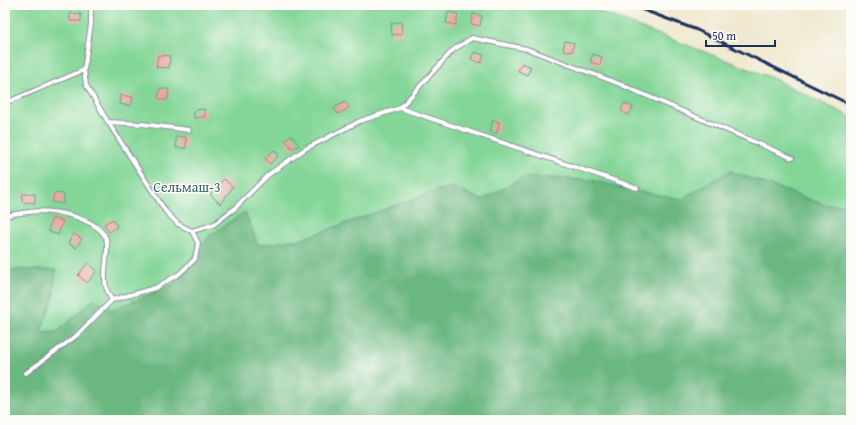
<svg xmlns="http://www.w3.org/2000/svg" width="856" height="425" font-family="'Gentium Book Plus',serif">
	<rect width="100%" height="100%" fill="#fdfcf7"/>
	<filter id="ink" filterUnits="userSpaceOnUse"><feTurbulence type="fractalNoise" baseFrequency=".025" numOctaves="2"/><feDisplacementMap in="SourceGraphic" scale="8" xChannelSelector="R" yChannelSelector="G"/><feConvolveMatrix kernelMatrix="1 2 1 2 8 2 1 2 1" color-interpolation-filters="sRGB"/></filter>
	<filter id="wash" filterUnits="userSpaceOnUse"><feTurbulence type="fractalNoise" baseFrequency=".012" numOctaves="4" result="noise"/><feDisplacementMap in="SourceGraphic" scale="16" xChannelSelector="R" yChannelSelector="G"/><feGaussianBlur stdDeviation="0.9" result="paint"/><feColorMatrix in="noise" values="0 0 0 0 0 0 0 0 0 0 0 0 0 0 0 0 0 1.4 0 .05"/><feComposite in="paint" operator="in"/></filter>
	<g filter="url(#wash)">
		<rect width="100%" height="100%" fill="#f0e9d0"/>
		<path fill="#83d697" stroke="#4f827a" d="M5,5H582L770,77L851,117V187L834,222L584,420H5Z"/>
		<path fill="#6ab780" stroke="#42736f" d="M730,171L825,205H851V420H5V270H56L53,300L40,333L57,332L94,299L111,310L173,285L210,235L245,212L258,245L302,239L427,194L451,187L482,200L524,177L591,180L630,190L682,199Z"/>
		<g id="blocks">
			<path fill="#eaa79c" d="M448,12L458,14L456,25L446,23Z
				M70,13L81,14V21H70Z
				M473,14L482,16L480,26L471,24Z
				M401,22L402,34L392,35L391,23Z
				M565,41L574,43L572,52L563,50Z
				M474,52L484,55L481,63L471,59Z
				M593,54L602,57L600,65L590,62Z
				M158,55L170,56L169,68L156,67Z
				M522,63L531,67L527,75L518,71Z
				M160,88L169,90L167,101L158,98Z
				M121,95L133,97L131,106L120,104Z
				M345,102L349,108L338,114L334,108Z
				M624,103L633,107L629,115L621,111Z
				M204,109L205,117L194,118V110Z
				M493,120L499,122L497,133L490,132Z
				M291,135L299,145L293,149L285,140Z
				M176,136L186,137V148H176Z
				M274,150L279,155L270,164L265,158Z
				M224,179L233,187L220,204L210,194Z
				M54,193L64,194L63,204L52,202Z
				M22,194H35V203L22,202Z
				M52,218L63,221L58,235L48,231Z
				M113,219L117,227L109,232L104,224Z
				M74,234L82,239L76,248L68,243Z
				M88,263L97,271L87,283L78,275Z"/>
		</g>
	</g>
	<g filter="url(#ink)">
		<use href="#blocks" fill-opacity="0" stroke="#868c97" stroke-width="1"/>
		<g fill="none" stroke-linecap="round" stroke-linejoin="round">
			<defs>
				<path id="lane" d="M5,103L84,70
					M400,108L453,50L472,38L527,49L617,83L792,158
					M108,122L142,124L189,130
					M5,216C19,213 37,210 51,212C68,213 105,223 107,243C108,263 99,282 112,300
					M192,231L213,225L234,209L268,175L305,149L360,121L400,108L637,188
					M26,373L76,336L112,300L155,288L179,274L195,259L198,243L192,231L178,224L166,212L108,122L86,85L84,70L91,24V5"/>
			</defs>
			<use href="#lane" stroke="#868c97" stroke-width="6"/>
			<use href="#lane" stroke="#fff" stroke-width="4"/>
			<path stroke="#1b2f5e" stroke-width="3" d="M630,5L697,30L851,105"/>
		</g>
	</g>
	<g text-anchor="middle" dominant-baseline="central" stroke-width="3" stroke-linejoin="round" paint-order="stroke">
		<g font-size="14" fill="#3a616f" stroke="#fdfcf7">
			<text x="187" y="187">Сельмаш-3</text>
		</g>
	</g>
	<rect width="856" height="425" fill="none" stroke="#fdfcf7" stroke-width="20"/>
	<path d="M706 40v6h69v-6" fill="none" stroke="#1b2f5e" stroke-width="2"/>
	<text x="712" y="40" font-size="12" fill="#1b2f5e" stroke="#fdfcf7" stroke-width="3" paint-order="stroke">50 m</text>
</svg>
